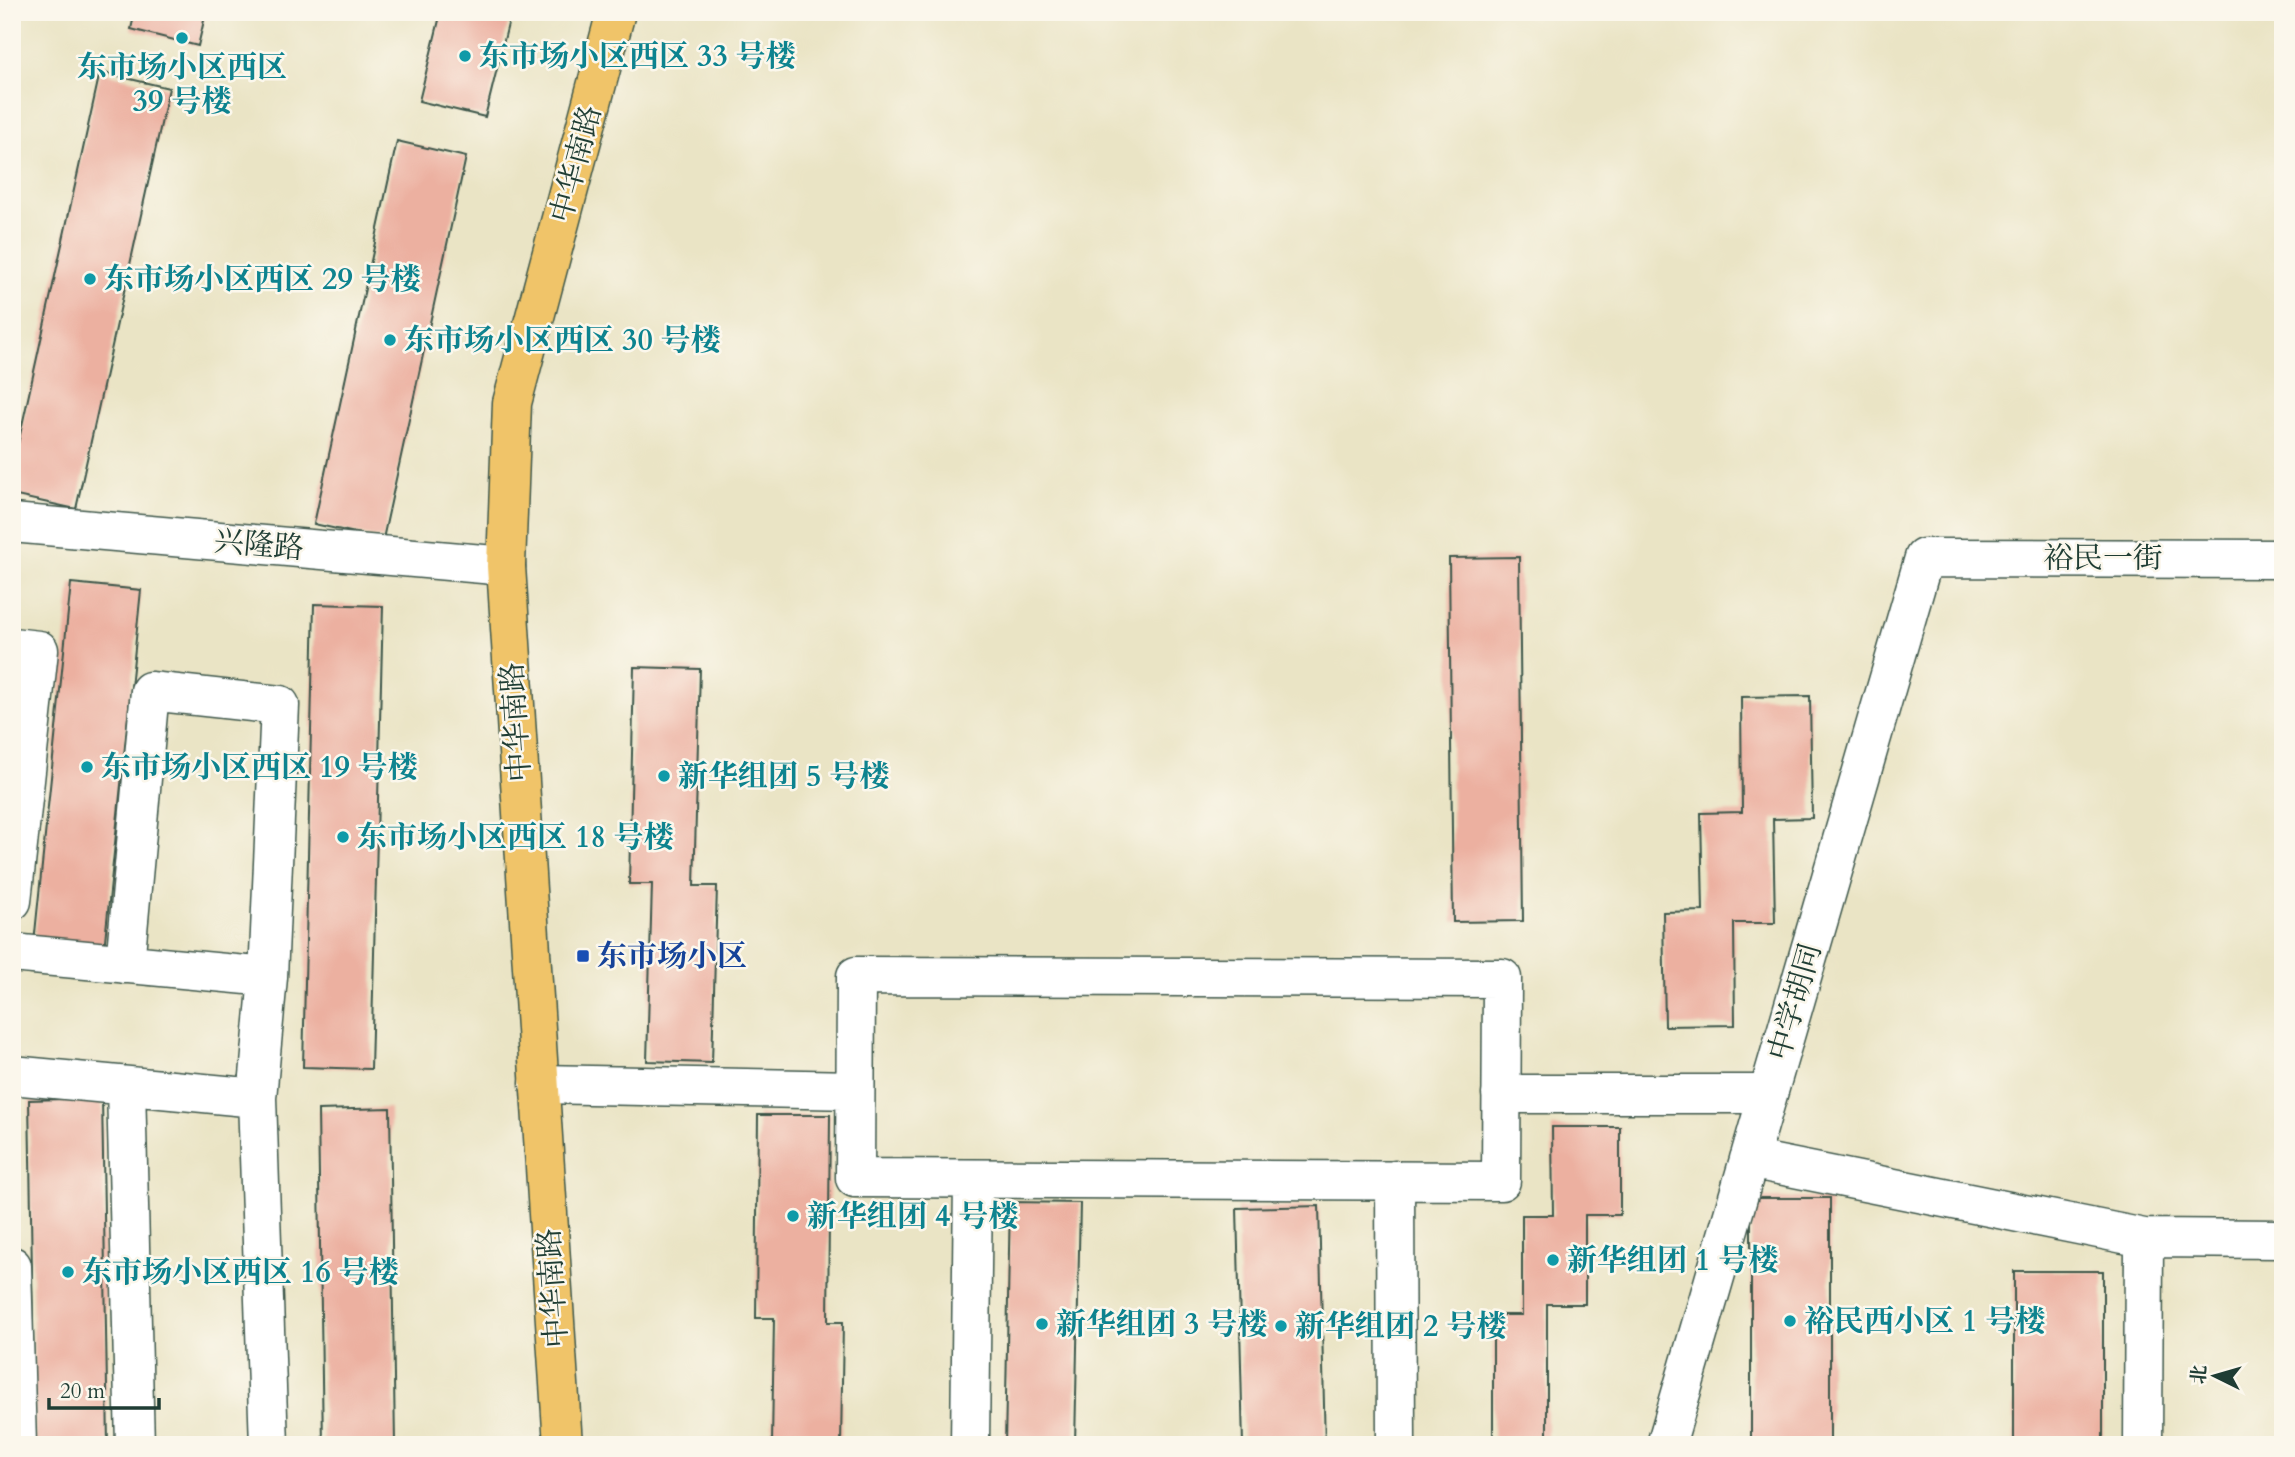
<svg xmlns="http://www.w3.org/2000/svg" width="2295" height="1457" font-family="Cardo,'Noto Serif SC',serif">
	<rect width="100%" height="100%" fill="#fbf7ec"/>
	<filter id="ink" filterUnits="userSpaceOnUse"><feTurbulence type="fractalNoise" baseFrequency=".0143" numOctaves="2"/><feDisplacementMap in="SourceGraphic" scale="14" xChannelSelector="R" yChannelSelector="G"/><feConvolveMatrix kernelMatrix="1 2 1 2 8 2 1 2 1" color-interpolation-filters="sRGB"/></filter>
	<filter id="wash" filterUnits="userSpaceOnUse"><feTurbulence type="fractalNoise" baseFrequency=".00686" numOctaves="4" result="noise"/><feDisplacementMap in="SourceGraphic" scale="28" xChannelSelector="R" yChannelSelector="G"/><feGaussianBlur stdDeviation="1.57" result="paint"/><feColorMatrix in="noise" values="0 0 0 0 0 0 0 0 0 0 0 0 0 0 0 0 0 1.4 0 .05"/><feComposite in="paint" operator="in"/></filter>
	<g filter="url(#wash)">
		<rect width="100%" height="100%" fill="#eae4c5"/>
		<g id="blocks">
			<path fill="#ecb0a0" d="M135,12H206L198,46L131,29Z
				M441,12H511L485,117L419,101Z
				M100,72L169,88L76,509L12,495V471Z
				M397,141L466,157L383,539L314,524Z
				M1519,557L1523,921L1453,922L1449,558Z
				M71,583L141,590L104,950L34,943Z
				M314,604L383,606L371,1069L303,1067Z
				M634,667L700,669L694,886H717L712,1063L647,1061L652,884H629Z
				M1810,696L1812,818L1773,819L1775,923H1734L1735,1025L1665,1026L1663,912L1703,911L1701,813L1742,812L1741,697Z
				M102,1098L108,1445H35L29,1100Z
				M390,1108L395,1445H323L318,1110Z
				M758,1115H830L828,1322H843L841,1445H772L774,1318H756Z
				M1552,1127H1620V1215H1585V1304H1547V1445H1493V1315H1522V1215H1553Z
				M1751,1198H1830V1445H1751Z
				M1010,1202L1080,1203L1075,1445H1005Z
				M1319,1206L1325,1445H1243L1237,1208Z
				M2014,1271H2103V1445H2014Z"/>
		</g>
	</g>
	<g filter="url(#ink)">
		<use href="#blocks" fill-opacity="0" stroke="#3d564a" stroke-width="2"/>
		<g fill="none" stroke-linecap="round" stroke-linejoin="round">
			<defs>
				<path id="minor" d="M12,523L506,566
					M12,647L39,650L12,901
					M12,953L268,977L257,1098L12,1075
					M125,964L150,691L280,705L268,977
					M856,976L1502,978L1501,1181L855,1178Z
					M539,1084L855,1090
					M126,1086L135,1445
					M1501,1094H1768
					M257,1098L269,1445
					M1749,1159L2144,1238L2283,1239
					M1395,1180L1396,1445
					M12,1266L17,1445
					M970,1445L973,1179
					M1666,1445L1924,558L2283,559
					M2143,1445L2144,1238"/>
				<path id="major" d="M563,1445L506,566L512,403L616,12"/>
			</defs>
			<use href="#minor" stroke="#3d564a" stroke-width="41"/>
			<use href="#major" stroke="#3d564a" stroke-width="41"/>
			<use href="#minor" stroke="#fff" stroke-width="38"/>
			<use href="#major" stroke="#f0c469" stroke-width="38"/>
		</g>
	</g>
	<g fill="#0f9aa8" stroke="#fbf7ec" stroke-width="2.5">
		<circle cx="182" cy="38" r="7"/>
		<circle cx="465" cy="56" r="7"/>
		<circle cx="90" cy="279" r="7"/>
		<circle cx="390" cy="340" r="7"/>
		<circle cx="87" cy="767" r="7"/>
		<circle cx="664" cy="776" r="7"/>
		<circle cx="343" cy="837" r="7"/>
		<circle cx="793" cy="1216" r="7"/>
		<circle cx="1553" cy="1260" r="7"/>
		<circle cx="68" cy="1272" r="7"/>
		<circle cx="1790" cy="1321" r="7"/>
		<circle cx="1042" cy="1324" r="7"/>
		<circle cx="1281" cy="1326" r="7"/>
	</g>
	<rect fill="#1a4fb4" stroke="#fbf7ec" stroke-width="2.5" x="576" y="949" width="14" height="14" rx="3.5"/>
	<g text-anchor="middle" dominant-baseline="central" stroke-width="5" stroke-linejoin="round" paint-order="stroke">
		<g font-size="30" font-weight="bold" fill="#0d838f" stroke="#fbf7ec" text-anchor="start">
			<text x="479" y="56">东市场小区西区 33 号楼</text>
			<text x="182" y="67" text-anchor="middle">东市场小区西区<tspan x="182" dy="34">39 号楼</tspan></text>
			<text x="104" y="279">东市场小区西区 29 号楼</text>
			<text x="404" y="340">东市场小区西区 30 号楼</text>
			<text x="101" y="767">东市场小区西区 19 号楼</text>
			<text x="678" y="776">新华组团 5 号楼</text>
			<text x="357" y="837">东市场小区西区 18 号楼</text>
			<text x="807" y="1216">新华组团 4 号楼</text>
			<text x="1567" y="1260">新华组团 1 号楼</text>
			<text x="82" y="1272">东市场小区西区 16 号楼</text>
			<text x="1804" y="1321">裕民西小区 1 号楼</text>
			<text x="1056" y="1324">新华组团 3 号楼</text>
			<text x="1295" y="1326">新华组团 2 号楼</text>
		</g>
		<g font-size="30" fill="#1f3d34" stroke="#fbf7ec">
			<text transform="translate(576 164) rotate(-75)">中华南路</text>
			<text transform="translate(259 545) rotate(5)">兴隆路</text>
			<text x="2103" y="558">裕民一街</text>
			<text transform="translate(516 722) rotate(-94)">中华南路</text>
			<text transform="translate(1795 1002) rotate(-74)">中学胡同</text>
			<text transform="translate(553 1288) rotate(-94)">中华南路</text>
		</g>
		<g font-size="30" font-weight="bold" fill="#164399" stroke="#fbf7ec" text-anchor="start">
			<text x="597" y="956">东市场小区</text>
		</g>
	</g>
	<rect width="2295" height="1457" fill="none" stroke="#fbf7ec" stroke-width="42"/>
	<g transform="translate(2215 1376) rotate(275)" stroke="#fbf7ec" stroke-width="5" paint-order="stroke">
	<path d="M0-5L12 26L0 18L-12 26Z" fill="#1f3d34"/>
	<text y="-10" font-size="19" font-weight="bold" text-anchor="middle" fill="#1f3d34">北</text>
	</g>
	<path d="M49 1398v10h110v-10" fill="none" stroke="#1f3d34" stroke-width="3.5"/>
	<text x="60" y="1398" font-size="21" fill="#1f3d34" stroke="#fbf7ec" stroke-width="5" paint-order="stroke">20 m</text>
</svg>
